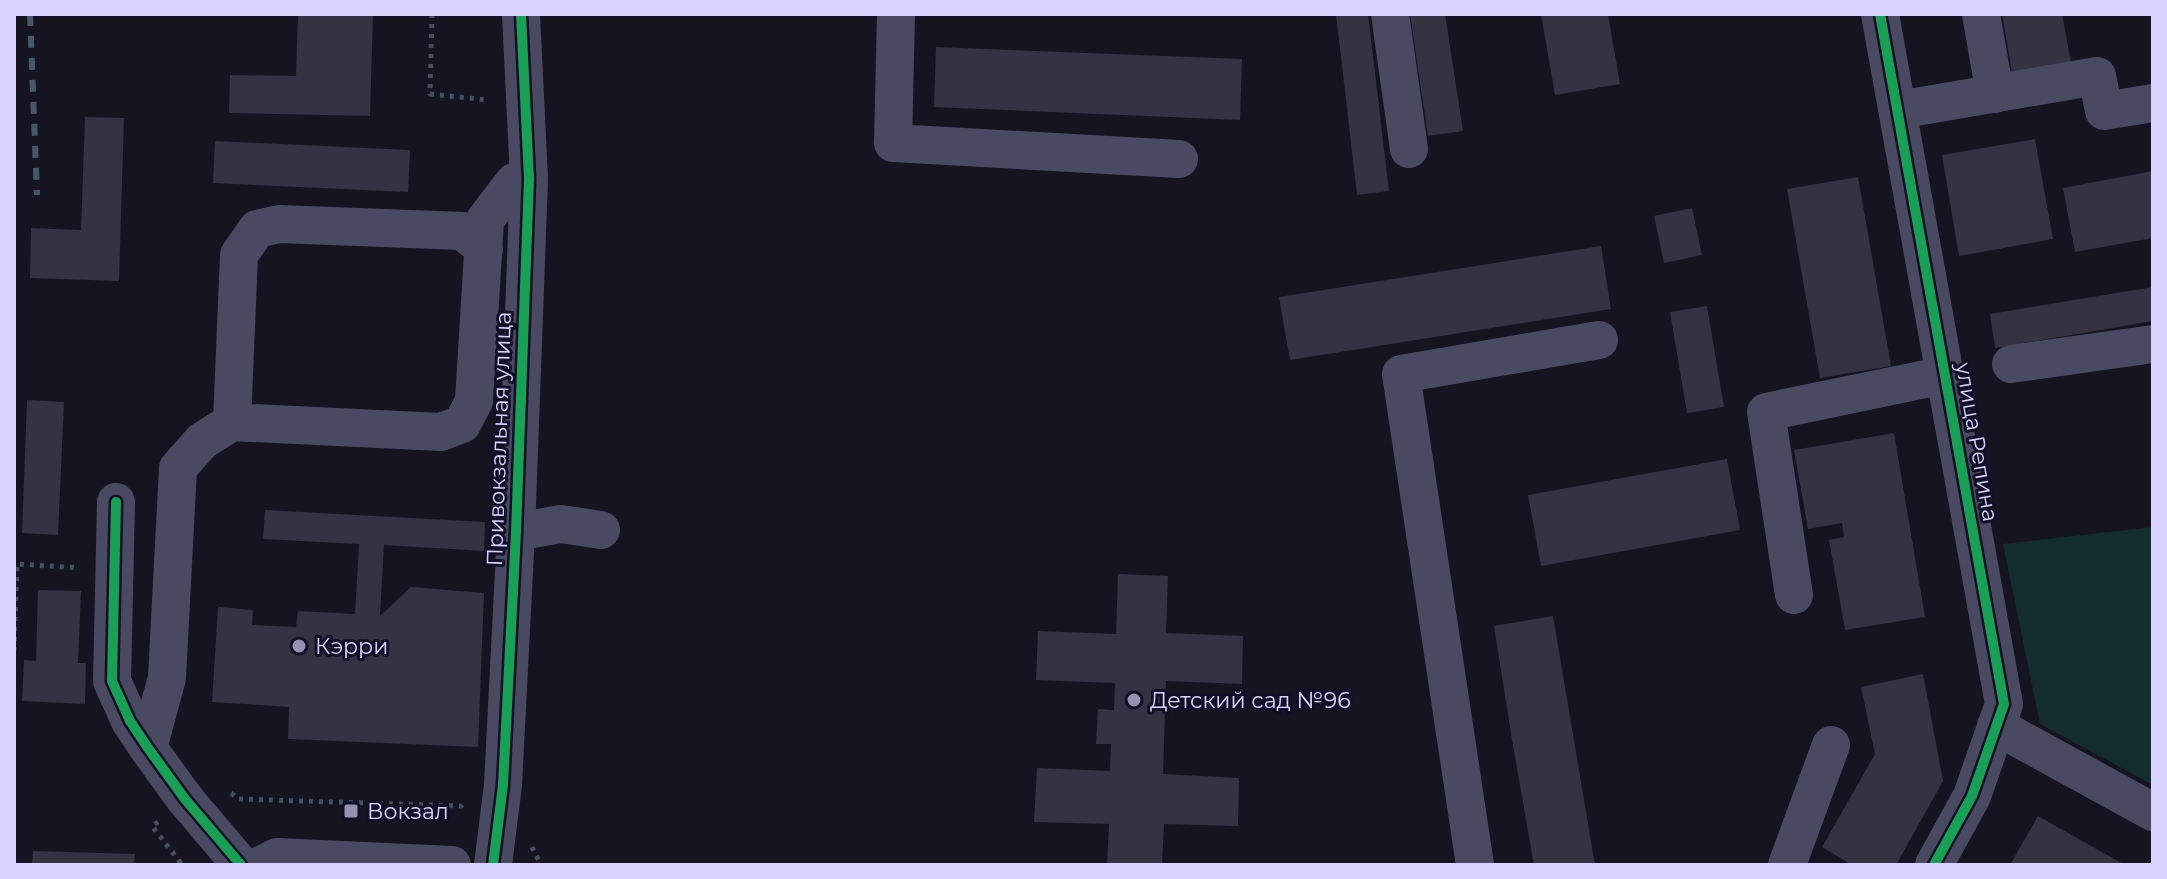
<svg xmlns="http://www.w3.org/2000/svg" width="2167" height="879" font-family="Montserrat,sans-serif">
	<rect width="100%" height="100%" fill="#161421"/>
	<path fill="#132c2d" d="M2153,527V785L2040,724L2003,544Z"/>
	<path fill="#343243" d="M298,14H373L370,116L229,113L230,75L296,76Z
		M1336,14H1368L1389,191L1357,195Z
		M1410,14H1445L1463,131L1428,136Z
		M1541,14H1608L1620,84L1555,95Z
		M2002,14H2062L2073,73L2014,84Z
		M936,47L1242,59L1240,120L934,107Z
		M85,117L124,118L119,281L30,278L31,228L81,230Z
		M2035,139L2053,239L1959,256L1942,155Z
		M215,141L410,150L408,192L213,183Z
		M2153,171V238L2075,252L2063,188Z
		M1858,177L1891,366L1820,378L1787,189Z
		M1692,208L1702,255L1664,263L1654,216Z
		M1601,246L1611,309L1290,360L1279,297Z
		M2153,287V321L1995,348L1990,314Z
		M1707,306L1724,407L1687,413L1670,312Z
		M27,400L64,402L58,535L22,533Z
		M1894,433L1925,617L1845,630L1829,540L1844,537L1842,523L1808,529L1794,450Z
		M1727,459L1740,530L1541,566L1528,495Z
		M265,510L485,522L484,551L384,545L380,616L411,587L484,593L478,747L288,739L289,707L212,702L218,607L253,610L252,625L296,627L298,611L355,614L359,544L263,539Z
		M1118,574L1168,576L1166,633L1243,636L1242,684L1166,681L1163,774L1239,778L1238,826L1164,824L1162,865H1107L1109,824L1034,822L1037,768L1110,771L1111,744H1096L1098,709L1114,710L1115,683L1036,680L1038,631L1116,634Z
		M38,590L81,591L78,663H86L85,704L22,701L24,660L36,661Z
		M1553,616L1595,865H1534L1512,740L1494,626Z
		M1923,674L1943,781L1896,865H1852L1822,847L1875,754L1861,687Z
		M2038,816L2125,865H2010Z
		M33,851L135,854L134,865H32Z"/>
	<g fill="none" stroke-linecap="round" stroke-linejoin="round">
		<path stroke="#44505f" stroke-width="5" stroke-dasharray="4 6" stroke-linecap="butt" d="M432,14L430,94L488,100
			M14,651L17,564L80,568
			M231,793L239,799L461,806L465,802
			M158,822L152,826L180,862V865
			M532,847L541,865"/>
		<path stroke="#4a4962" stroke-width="38" d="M896,14L893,143L1179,159
			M1390,14L1409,149
			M1880,14L2004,704L1972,796L1934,865
			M1981,14L1995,94
			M1898,110L2097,76L2104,111L2153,103
			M2011,364L2153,344
			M232,422L239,255L257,229L279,224L463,231L484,249
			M116,502L112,681L130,721L148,748L185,799L241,865
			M516,532L561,524L601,530
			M1794,595L1766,412L1945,375
			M1996,726L2153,812
			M148,748L167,678L178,468L202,441L232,422L441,432L462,424L474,401L485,220L514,182L529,179
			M261,865L277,857L452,865
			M493,865L503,785L516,532L529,179L521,14
			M1475,865L1401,374L1599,340
			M1787,865L1831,745"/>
		<path stroke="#43596b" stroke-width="6" stroke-dasharray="12 10" stroke-linecap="butt" d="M30,14L37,195"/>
		<defs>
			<path id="cycleway" d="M1880,14L2004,704L1972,796L1934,865
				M116,502L112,681L130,721L148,748L185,799L241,865
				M493,865L503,785L516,532L529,179L521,14"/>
		</defs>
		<use href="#cycleway" stroke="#130f26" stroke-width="15"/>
		<use href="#cycleway" stroke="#1a9f57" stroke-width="10"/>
	</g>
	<g fill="#9591b1" stroke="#130f26" stroke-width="3">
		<circle cx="299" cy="646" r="8"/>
		<circle cx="1134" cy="700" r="8"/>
		<rect x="343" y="803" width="16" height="16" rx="4"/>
	</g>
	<g text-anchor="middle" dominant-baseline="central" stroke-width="6" stroke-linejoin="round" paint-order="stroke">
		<g font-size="22" fill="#d9d4ff" stroke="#130f26">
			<text transform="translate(499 439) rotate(-88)">Привокзальная улица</text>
			<text transform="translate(1977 442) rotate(80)">улица Репина</text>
		</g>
		<g font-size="22" fill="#d9d4ff" stroke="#130f26" text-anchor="start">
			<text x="315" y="646">Кэрри</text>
			<text x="1150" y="700">Детский сад №96</text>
			<text x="367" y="811">Вокзал</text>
		</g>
	</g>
	<rect width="2167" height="879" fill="none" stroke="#d9d4ff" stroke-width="32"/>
</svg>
